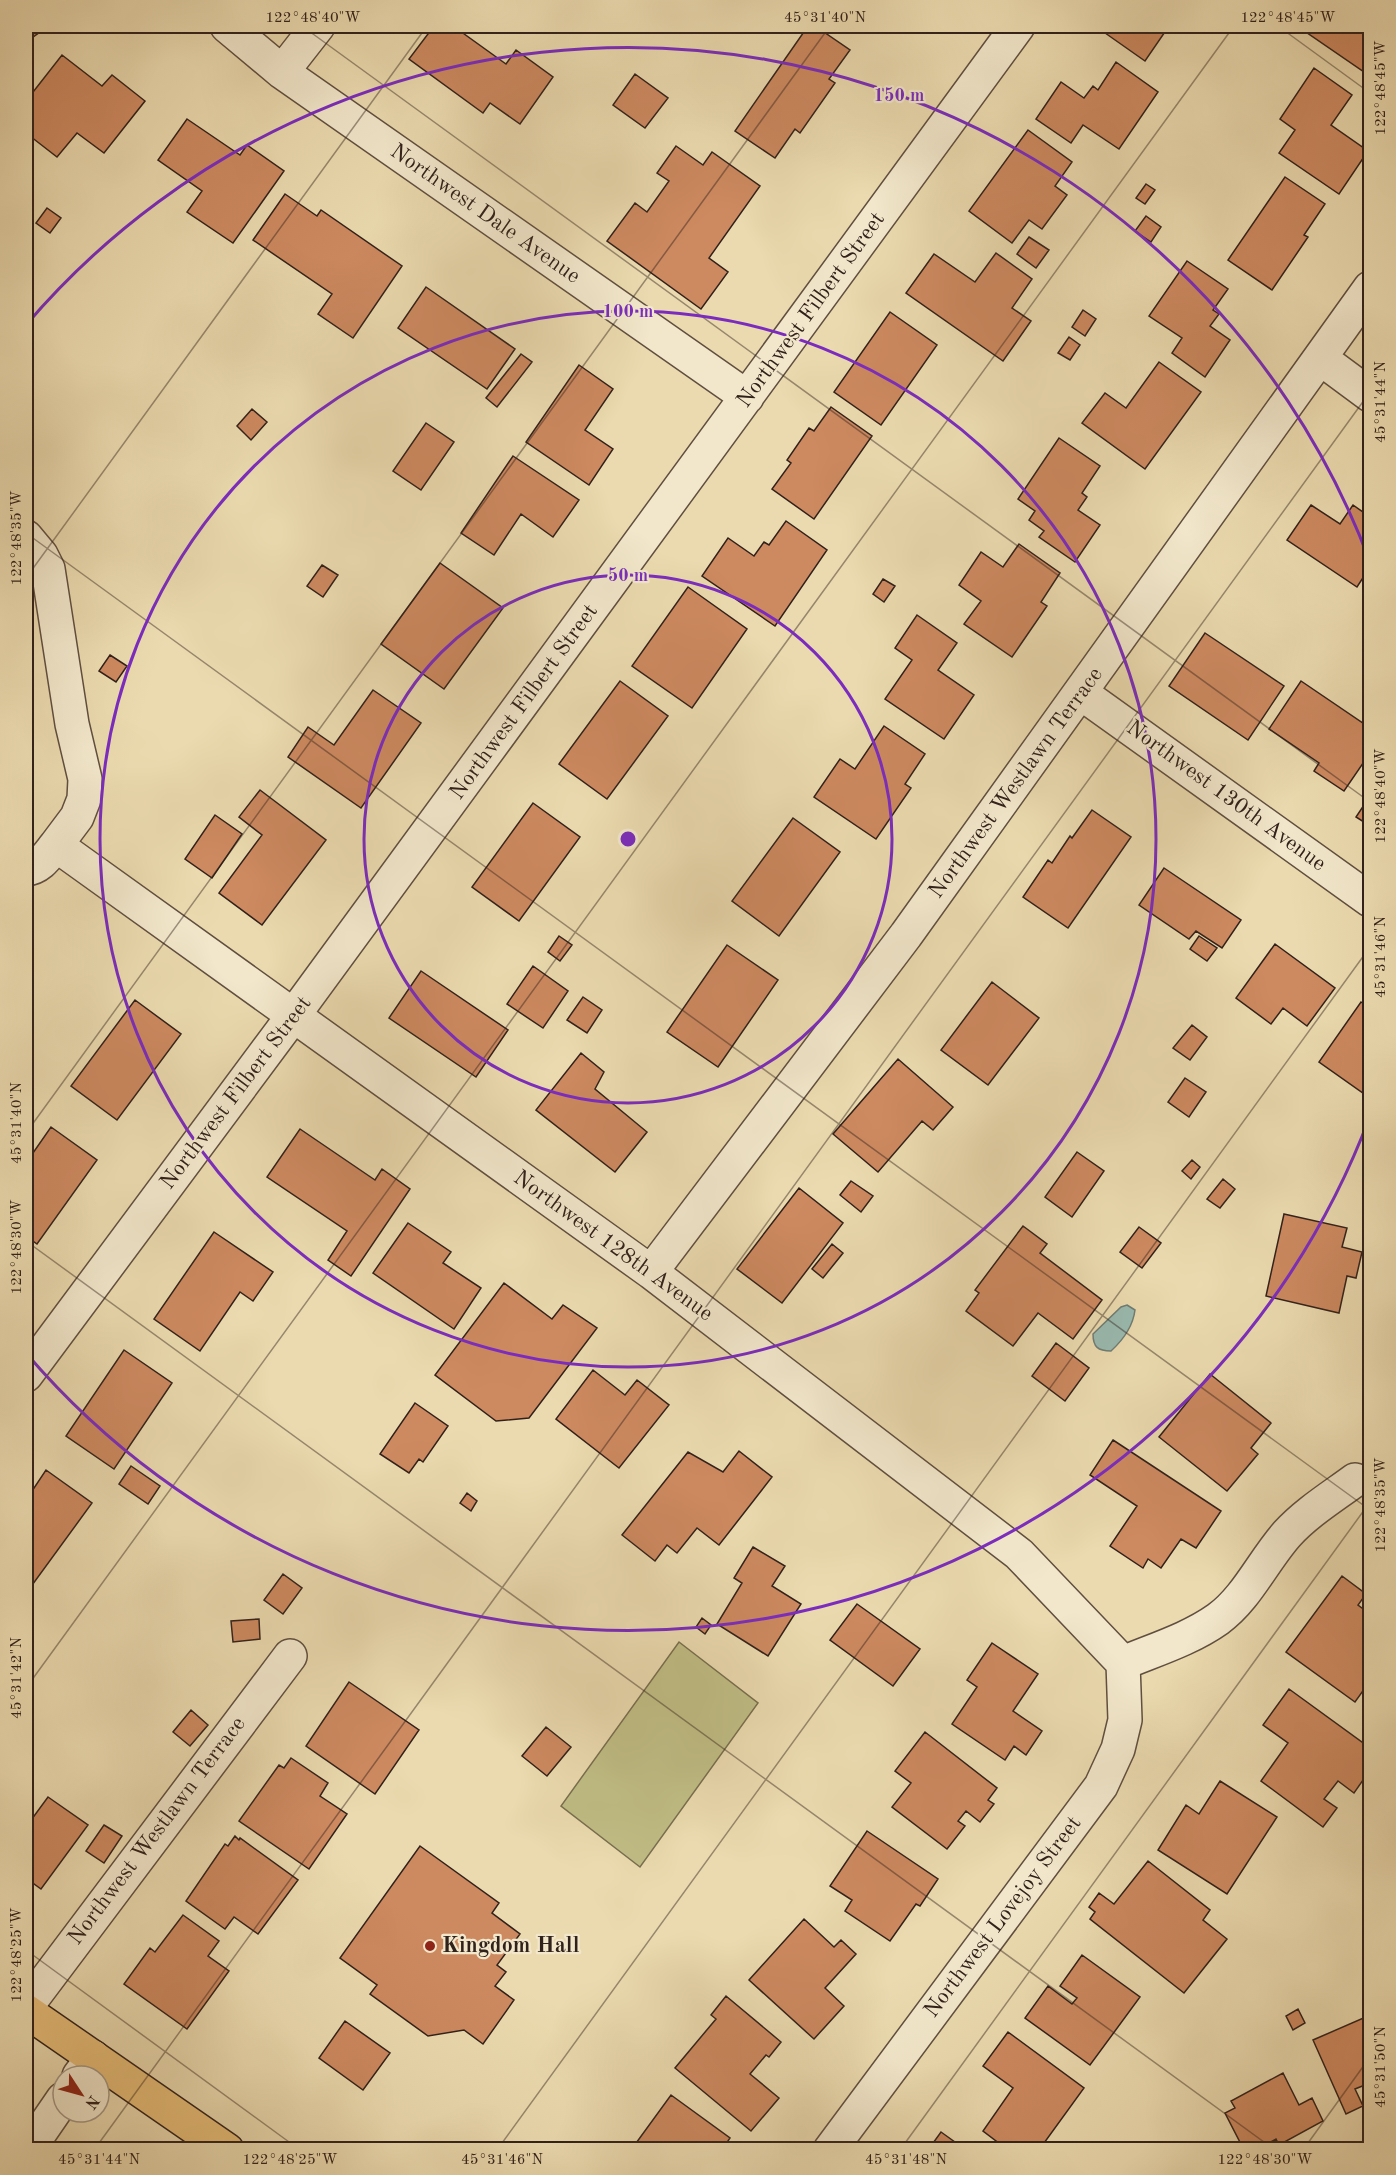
<svg xmlns="http://www.w3.org/2000/svg" width="1396" height="2175" font-family="'Old Standard TT',serif">
	<rect width="100%" height="100%" fill="#ebdaaf"/>
	<filter id="stains"><feTurbulence type="fractalNoise" baseFrequency=".00333" numOctaves="4"/><feColorMatrix values="0 0 0 0 .2 0 0 0 0 .09 0 0 0 0 .02 0 0 0 .5 -.17"/></filter>
	<radialGradient id="worn" r=".72"><stop offset=".6" stop-color="#630" stop-opacity="0"/><stop offset="1" stop-color="#630" stop-opacity=".3"/></radialGradient>
	<path fill="#c0bd85" stroke="#786f50" stroke-width="1.5" d="M679,1642L758,1703L640,1867L561,1806Z"/>
	<path fill="#99bab0" stroke="#6f7d74" stroke-width="1.5" d="M1127,1305L1135,1310C1133,1326 1123,1340 1111,1351C1098,1351 1093,1347 1093,1334L1121,1307Z"/>
	<path fill="#cd8960" stroke="#31211b" stroke-width="1.5" d="M26,26H42L37,28L40,32L26,42Z
		M434,26H453L506,64L516,50L553,77L520,124L490,103L483,113L409,59Z
		M808,26H815L850,50L829,79L835,83L800,133L795,129L775,158L735,131Z
		M1100,26H1169L1145,61L1098,28Z
		M1306,26H1370V76L1303,30Z
		M62,55L102,86L112,75L145,101L104,153L77,133L57,157L26,133V101Z
		M1116,62L1158,92L1119,149L1083,125L1071,143L1036,119L1061,82L1084,98L1093,86L1098,90Z
		M1314,68L1352,95L1331,125L1368,151L1339,194L1279,153L1295,130L1280,119Z
		M635,74L668,98L645,128L613,105Z
		M187,119L240,155L247,145L284,171L233,243L187,212L202,191L158,160Z
		M1028,130L1072,162L1055,186L1067,195L1042,229L1029,220L1012,243L969,211Z
		M676,146L703,165L712,152L760,186L709,258L728,272L701,309L607,241L635,203L647,212L669,181L657,173Z
		M1285,177L1325,204L1304,235L1308,237L1272,290L1228,260Z
		M1146,184L1155,190L1145,204L1136,198Z
		M285,194L317,216L321,210L402,266L353,338L318,314L332,294L253,240Z
		M47,208L61,218L50,233L36,223Z
		M1146,216L1161,227L1151,242L1135,231Z
		M1029,237L1049,250L1036,268L1017,254Z
		M996,253L1032,279L1012,308L1031,321L1003,361L906,293L934,254L975,282Z
		M1187,261L1228,289L1213,310L1219,314L1210,326L1230,340L1205,377L1172,353L1182,338L1149,316Z
		M426,287L515,349L487,389L398,328Z
		M1083,310L1096,319L1085,336L1072,327Z
		M890,312L937,345L881,425L834,392Z
		M1069,337L1080,345L1070,360L1058,353Z
		M521,354L532,362L497,407L486,398Z
		M1159,362L1201,392L1145,469L1082,423L1105,393L1126,408Z
		M579,365L613,389L585,430L613,449L589,485L526,442Z
		M831,407L872,436L814,519L772,489L791,463L787,460L809,428L814,431Z
		M252,409L267,422L251,440L237,426Z
		M426,423L454,442L421,490L393,471Z
		M1059,438L1100,466L1082,493L1087,497L1078,510L1100,525L1075,562L1039,537L1044,531L1029,520L1035,511L1018,499Z
		M513,456L579,500L553,537L521,514L494,555L461,533Z
		M1311,505L1340,524L1353,505L1370,517V567L1357,587L1287,540Z
		M786,521L827,550L775,626L702,576L728,538L754,556L764,542L769,545Z
		M1019,544L1060,573L1041,602L1047,606L1012,657L964,624L981,601L959,585L981,552L1003,567Z
		M440,563L503,608L444,689L381,644Z
		M322,565L338,575L323,597L307,586Z
		M883,579L895,586L884,602L873,594Z
		M688,587L747,629L692,708L632,666Z
		M917,615L957,643L938,670L974,695L944,739L885,699L912,660L895,648Z
		M1205,633L1284,686L1248,740L1169,686Z
		M110,655L127,666L116,682L99,671Z
		M620,681L668,716L607,799L559,764Z
		M1301,681L1370,728V753L1344,791L1314,771L1319,763L1269,729Z
		M373,690L421,723L361,808L288,757L308,727L334,745Z
		M884,726L925,754L905,784L911,788L876,839L814,797L840,759L855,769Z
		M260,790L326,840L262,925L219,893L262,835L239,817Z
		M1370,796V826L1356,817Z
		M533,803L580,837L519,921L472,887Z
		M1092,810L1131,837L1068,928L1023,897L1048,860L1052,863L1070,836L1072,838Z
		M215,815L242,834L212,878L185,859Z
		M793,818L840,852L779,936L732,901Z
		M1164,868L1241,920L1222,948L1196,931L1189,939L1139,905Z
		M559,936L572,945L560,961L548,952Z
		M1199,936L1217,948L1207,961L1190,949Z
		M1275,944L1335,988L1307,1026L1283,1008L1271,1024L1236,998Z
		M727,945L778,980L718,1067L667,1032Z
		M533,966L568,991L543,1028L507,1004Z
		M421,971L508,1030L476,1077L389,1018Z
		M992,982L1039,1018L988,1085L941,1050Z
		M583,997L602,1010L587,1033L567,1020Z
		M135,1000L181,1034L117,1120L71,1086Z
		M1361,1002L1370,1008V1098L1319,1062Z
		M1192,1025L1207,1037L1190,1060L1173,1048Z
		M581,1053L604,1072L595,1089L647,1132L615,1172L536,1110Z
		M898,1059L953,1107L933,1130L922,1121L878,1172L833,1134Z
		M1185,1078L1206,1092L1189,1117L1168,1102Z
		M51,1127L97,1160L37,1244L26,1236V1163Z
		M300,1129L375,1180L382,1169L410,1189L351,1276L328,1260L347,1231L267,1177Z
		M1077,1152L1104,1171L1072,1217L1045,1197Z
		M1192,1160L1200,1167L1191,1179L1182,1171Z
		M1223,1179L1235,1189L1220,1208L1207,1199Z
		M851,1181L873,1196L861,1212L840,1195Z
		M799,1188L843,1223L782,1303L737,1269Z
		M1284,1214L1347,1228L1342,1247L1362,1252L1356,1278L1347,1276L1339,1313L1266,1296Z
		M408,1223L451,1252L443,1263L481,1288L454,1329L373,1273Z
		M1023,1226L1047,1244L1040,1253L1102,1300L1073,1339L1038,1313L1013,1346L966,1311L979,1293L975,1290Z
		M1139,1227L1161,1243L1142,1268L1120,1252Z
		M214,1232L273,1272L253,1301L240,1292L200,1351L154,1319Z
		M832,1244L843,1253L823,1278L812,1269Z
		M504,1283L552,1319L563,1305L597,1328L529,1418L496,1421L435,1375Z
		M1056,1343L1089,1368L1065,1401L1032,1376Z
		M124,1350L172,1383L114,1469L66,1436Z
		M593,1370L625,1395L637,1380L669,1405L619,1468L556,1419Z
		M1210,1374L1271,1423L1251,1448L1258,1454L1227,1491L1159,1437Z
		M415,1403L448,1426L423,1462L419,1459L409,1473L380,1454Z
		M1113,1440L1221,1511L1196,1548L1181,1539L1161,1568L1148,1559L1143,1568L1110,1546L1137,1506L1090,1475Z
		M739,1451L772,1477L719,1545L697,1528L677,1553L667,1545L655,1561L622,1535L688,1452L723,1472Z
		M131,1466L160,1486L148,1504L119,1484Z
		M46,1470L92,1503L30,1588L26,1585V1500Z
		M467,1493L477,1501L471,1511L460,1503Z
		M753,1547L785,1566L772,1586L801,1604L768,1656L717,1624L742,1583L734,1578Z
		M283,1574L302,1588L283,1614L264,1600Z
		M1342,1576L1366,1594L1358,1605L1370,1614V1681L1355,1702L1286,1652Z
		M857,1604L920,1649L893,1686L830,1640Z
		M702,1618L711,1625L705,1634L696,1627Z
		M259,1619L260,1639L233,1642L231,1621Z
		M992,1643L1038,1674L1013,1711L1042,1731L1026,1755L1014,1746L1005,1760L952,1724L977,1687L967,1680Z
		M349,1682L419,1730L375,1794L306,1746Z
		M1289,1689L1370,1748V1770L1354,1793L1338,1781L1324,1799L1337,1808L1323,1827L1261,1781L1288,1743L1263,1725Z
		M191,1710L208,1725L190,1746L173,1732Z
		M546,1727L571,1747L547,1776L522,1756Z
		M925,1732L997,1788L988,1800L994,1804L980,1822L966,1811L958,1821L965,1826L947,1849L892,1807L911,1783L895,1771Z
		M291,1758L328,1783L320,1796L347,1814L309,1869L239,1821L279,1765L284,1768Z
		M1220,1781L1277,1817L1227,1894L1158,1850L1186,1805L1199,1814Z
		M48,1797L88,1825L41,1889L26,1878V1827Z
		M104,1825L122,1836L104,1863L86,1851Z
		M867,1831L938,1879L920,1906L916,1904L890,1941L845,1911L852,1900L830,1886Z
		M235,1836L239,1840L240,1838L298,1880L258,1934L234,1917L225,1929L186,1901L225,1844L228,1846Z
		M420,1846L499,1903L492,1913L520,1934L497,1965L506,1972L495,1986L514,2000L483,2044L464,2030L428,2036L370,1994L377,1985L340,1958Z
		M1148,1861L1210,1910L1203,1920L1227,1939L1184,1993L1090,1919L1095,1912L1089,1907L1099,1893L1114,1904Z
		M183,1915L219,1941L208,1956L229,1971L187,2029L124,1984L150,1948L155,1952Z
		M804,1919L834,1947L841,1940L856,1954L825,1988L844,2006L814,2039L749,1980Z
		M1082,1955L1140,1997L1090,2065L1025,2018L1048,1986L1072,2004L1077,1998L1060,1986Z
		M726,1996L781,2042L769,2057L766,2055L750,2074L779,2098L751,2131L675,2068L716,2019L711,2015Z
		M1298,2009L1305,2023L1293,2030L1286,2016Z
		M1368,2016L1370,2022V2083L1355,2089L1363,2106L1346,2114L1313,2040Z
		M345,2021L390,2053L363,2090L319,2058Z
		M1008,2032L1084,2088L1039,2150H1008L983,2131L1013,2088L983,2066Z
		M1283,2073L1299,2105L1312,2098L1323,2121L1279,2145L1276,2139L1257,2150H1244L1225,2113L1235,2108L1231,2101Z
		M671,2095L730,2138L722,2150H631Z
		M941,2132L966,2150H928Z"/>
	<g fill="none" stroke-linecap="round" stroke-linejoin="round">
		<defs>
			<path id="minor" d="M227,26L282,72L747,397
				M282,72L318,26
				M1320,358L1370,395
				M26,537L41,555L48,569L72,724L85,779L84,799L77,817L56,845
				M1081,693L1370,900
				M26,869C40,868 47,856 56,845L651,1272L1019,1554L1123,1663
				M651,1272L906,935L1370,288
				M26,1375L293,1016L1018,26
				M1123,1663C1154,1650 1190,1639 1218,1619C1247,1598 1263,1561 1287,1534C1306,1513 1332,1497 1355,1480
				M26,2007L290,1656
				M79,2076L93,2057
				M28,2150L63,2099
				M830,2150L1101,1786L1118,1749L1125,1720L1123,1663"/>
			<path id="major" d="M26,2011L227,2150"/>
		</defs>
		<use href="#minor" stroke="#604f40" stroke-width="36"/>
		<use href="#major" stroke="#31211b" stroke-width="36"/>
		<use href="#minor" stroke="#f2e7cb" stroke-width="33"/>
		<use href="#major" stroke="#e6bd78" stroke-width="33"/>
	</g>
	<path fill="none" stroke="#31211b" stroke-width="1.5" stroke-opacity="0.45" d="M302,26L1370,802M1278,26L1370,93M26,533L1370,1510M26,578L427,26M26,1133L830,26M26,1241L1275,2150M26,1688L1234,26M26,1950L300,2150M94,2150L1370,392M497,2150L1370,947M900,2150L1370,1502M1303,2150L1370,2057"/>
	<g fill="none" stroke="#7b2cbf" stroke-width="3">
		<circle cx="628" cy="839" r="264"/>
		<circle cx="628" cy="839" r="528"/>
		<path d="M1370 1116A792 792 0 0 1 26 1353M26 325A792 792 0 0 1 1370 562"/>
	</g>
	<circle fill="#8f2418" stroke="#f2e7cb" stroke-width="2" cx="430" cy="1946" r="6"/>
	<g text-anchor="middle" dominant-baseline="central" stroke-width="4.5" stroke-linejoin="round" paint-order="stroke">
		<g font-size="22" fill="#31211b" stroke="#f2e7cb">
			<text transform="translate(485 214) rotate(35)">Northwest Dale Avenue</text>
			<text transform="translate(811 310) rotate(-54)">Northwest Filbert Street</text>
			<text transform="translate(524 702) rotate(-54)">Northwest Filbert Street</text>
			<text transform="translate(1016 783) rotate(-54)">Northwest Westlawn Terrace</text>
			<text transform="translate(1226 796) rotate(36)">Northwest 130th Avenue</text>
			<text transform="translate(236 1093) rotate(-53)">Northwest Filbert Street</text>
			<text transform="translate(613 1246) rotate(36)">Northwest 128th Avenue</text>
			<text transform="translate(157 1831) rotate(-53)">Northwest Westlawn Terrace</text>
			<text transform="translate(1003 1917) rotate(-53)">Northwest Lovejoy Street</text>
		</g>
		<g font-size="22" font-weight="bold" fill="#31211b" stroke="#f2e7cb" text-anchor="start">
			<text x="442" y="1946">Kingdom Hall</text>
		</g>
	</g>
	<circle cx="628" cy="839" r="9" fill="#7b2cbf" stroke="#f2e7cb" stroke-width="3"/>
	<g font-size="18" text-anchor="middle" font-weight="bold" fill="#7b2cbf" stroke="#f2e7cb" stroke-width="4.5" stroke-linejoin="round" paint-order="stroke">
		<text x="899" y="101">150 m</text>
		<text x="628" y="317">100 m</text>
		<text x="628" y="581">50 m</text>
	</g>
	<rect width="1396" height="2175" fill="none" stroke="#ebdaaf" stroke-width="66"/>
	<g transform="translate(81 2094) rotate(126)"><circle r="28" fill="#f2e7cb" stroke="#a59885" stroke-width="1.5"/>
	<path d="M0-4.5L10 22L0 15L-10 22Z" fill="#8f2418"/>
	<text y="-9" font-size="16" font-weight="bold" text-anchor="middle" fill="#31211b">N</text>
	</g>
	<rect x="33" y="33" width="1330" height="2109" fill="none" stroke="#31211b" stroke-width="2"/>
	<g font-size="15" text-anchor="middle" fill="#31211b">
		<text x="313" y="22">122°48'40"W</text>
		<text x="825" y="22">45°31'40"N</text>
		<text x="1288" y="22">122°48'45"W</text>
		<text transform="translate(1380 88) rotate(-90)" y="5">122°48'45"W</text>
		<text transform="translate(1380 402) rotate(-90)" y="5">45°31'44"N</text>
		<text transform="translate(16 538) rotate(-90)" y="5">122°48'35"W</text>
		<text transform="translate(1380 796) rotate(-90)" y="5">122°48'40"W</text>
		<text transform="translate(1380 957) rotate(-90)" y="5">45°31'46"N</text>
		<text transform="translate(16 1123) rotate(-90)" y="5">45°31'40"N</text>
		<text transform="translate(16 1247) rotate(-90)" y="5">122°48'30"W</text>
		<text transform="translate(1380 1505) rotate(-90)" y="5">122°48'35"W</text>
		<text transform="translate(16 1678) rotate(-90)" y="5">45°31'42"N</text>
		<text transform="translate(16 1955) rotate(-90)" y="5">122°48'25"W</text>
		<text transform="translate(1380 2067) rotate(-90)" y="5">45°31'50"N</text>
		<text x="99" y="2164">45°31'44"N</text>
		<text x="290" y="2164">122°48'25"W</text>
		<text x="502" y="2164">45°31'46"N</text>
		<text x="906" y="2164">45°31'48"N</text>
		<text x="1265" y="2164">122°48'30"W</text>
	</g>
	<rect width="100%" height="100%" filter="url(#stains)"/>
	<rect width="100%" height="100%" fill="url(#worn)"/>
</svg>
